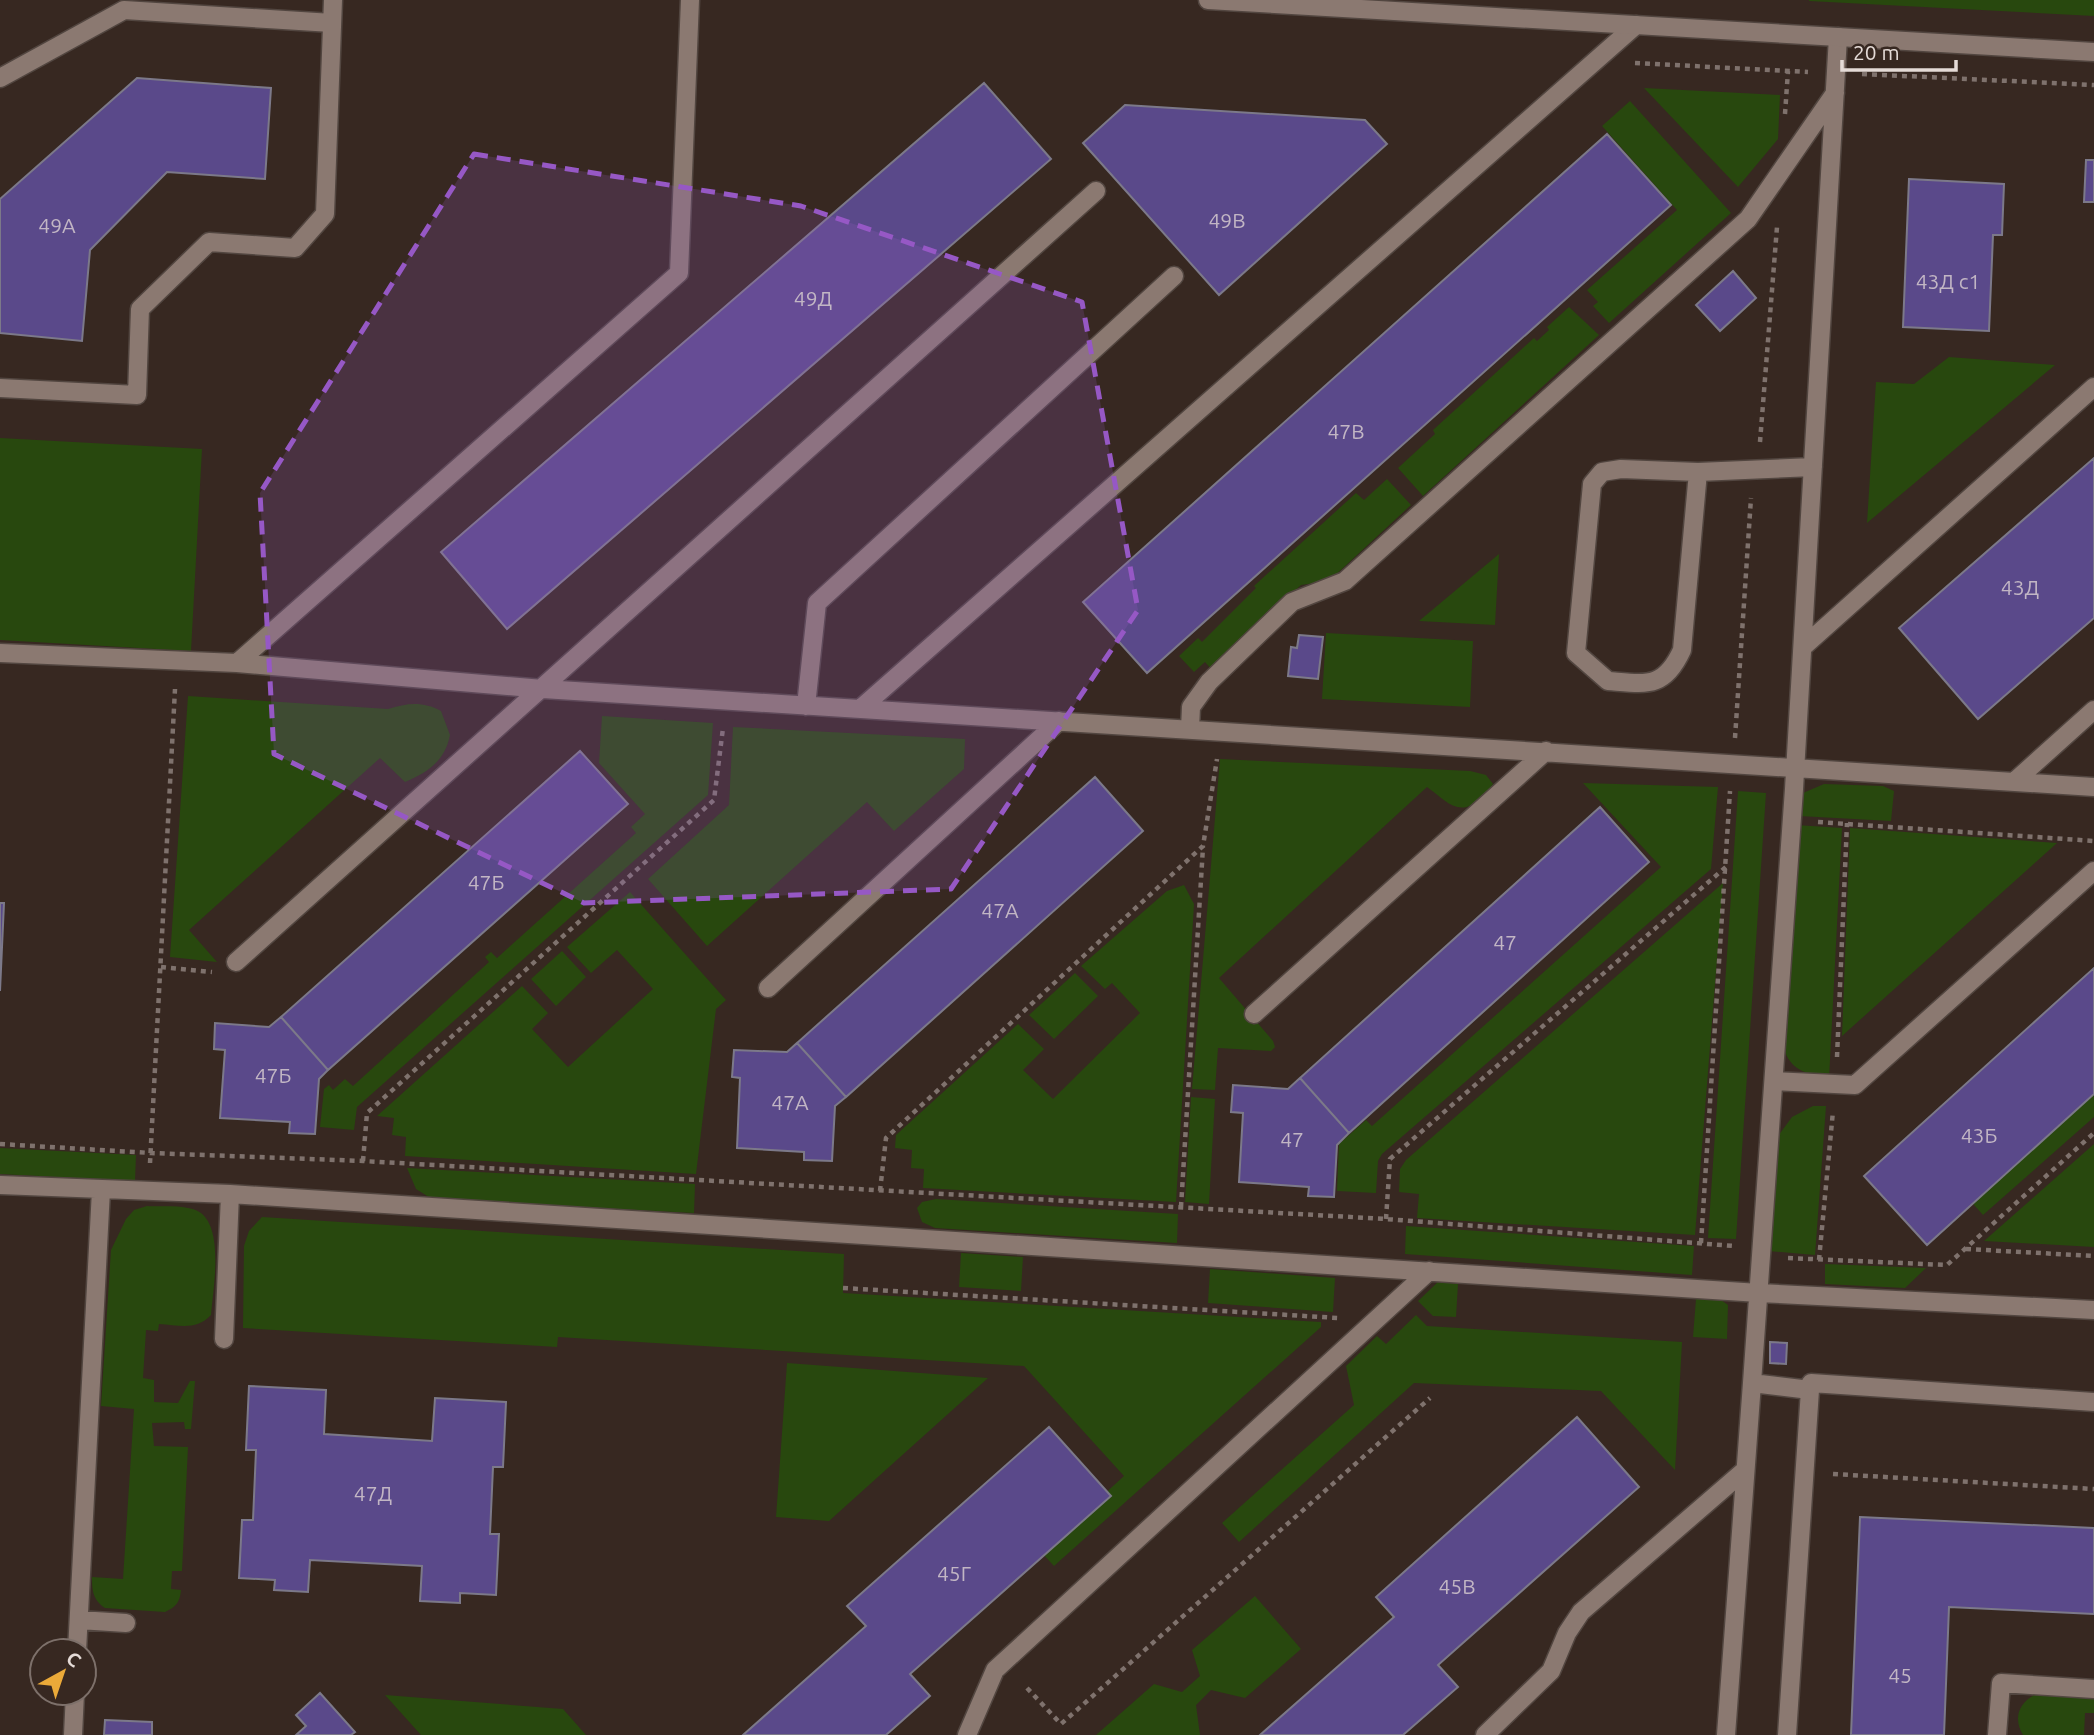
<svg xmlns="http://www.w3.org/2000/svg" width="2094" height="1735" font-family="Ubuntu,sans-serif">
	<rect width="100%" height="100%" fill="#372821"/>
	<path fill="#28480e" d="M1809,0H2094V16L1809,1Z
		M1644,88L1780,95L1778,139L1738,187Z
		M1630,101L1731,213L1609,323L1593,306L1598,302L1587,290L1677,210L1602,126Z
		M1569,307L1599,335L1423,496L1398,468L1435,434L1433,430L1534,338L1537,341L1549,330L1547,327Z
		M1949,357L2055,365L1867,523L1876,382L1914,384Z
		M0,438L202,449L191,651L0,640Z
		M1387,479L1411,505L1329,581L1301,585L1212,670L1205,662L1194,672L1179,656L1198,638L1202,642L1256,588L1254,586L1356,493L1364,500Z
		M1499,554L1495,625L1419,621Z
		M1326,633L1473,641L1470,707L1322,699Z
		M188,696L388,709C407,703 423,701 441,711L450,735C445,761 428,772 405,782L380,758L189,930L217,962L170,957Z
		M602,716L713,723L708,795L357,1107L354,1130L320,1127L324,1089L329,1085L333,1090L345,1079L353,1086L489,962L485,957L491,952L497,958L636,833L631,827L645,814L599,763Z
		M733,727L965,739L964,769L894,831L867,802L707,946L648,879L729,805Z
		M1220,759L1470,771L1486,775L1493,784C1489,791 1483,796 1477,801C1458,818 1443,798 1427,787L1219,978L1273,1041L1275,1047L1271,1051L1218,1048L1215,1090L1192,1089Z
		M1583,783L1718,787L1711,869L1382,1154L1378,1161L1376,1193L1337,1191L1339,1144L1366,1120L1372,1126L1661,867Z
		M1824,784L1883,786L1894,791L1891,821L1799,816L1803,793Z
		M1738,791L1766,793L1736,1239L1708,1238Z
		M1796,825L1842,828L1829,1079C1809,1075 1789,1070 1784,1048Z
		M1850,828L2057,843L1842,1036Z
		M1723,883L1695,1235L1417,1218L1419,1194L1399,1192L1400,1169L1406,1160Z
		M1184,885L1194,904L1176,1202L923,1188L924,1169L911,1168L912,1150L895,1148L896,1135L1018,1024L1044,1049L1023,1070L1053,1099L1140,1013L1112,983L1105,989L1081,966L1167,891Z
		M630,892L726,1000L716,1009L696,1174L405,1156L406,1137L392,1135L394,1118L377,1116L522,986L548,1013L532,1029L568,1067L653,989L617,950L591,973L567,947Z
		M562,951L586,977L556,1006L531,979Z
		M1075,973L1098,996L1054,1039L1029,1015Z
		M2094,1085V1117L1983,1215L1967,1197Z
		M1191,1097L1215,1099L1209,1204L1185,1202Z
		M1813,1106H1826L1815,1255L1768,1251L1778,1136L1792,1117Z
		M2094,1144V1247L1984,1241Z
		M0,1148L136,1155L135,1181L0,1174Z
		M407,1168L695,1184L694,1213L432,1199L416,1189Z
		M936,1199L1178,1214L1177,1243L935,1228L922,1222L917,1208L922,1202Z
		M147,1206C162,1207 189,1204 201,1213C224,1231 213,1290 211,1315C196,1331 179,1325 159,1324L158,1331L146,1330L143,1378L154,1380V1402L178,1403L190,1381H195L191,1429H185L184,1422L152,1423L154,1446L188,1447L182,1571H172L171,1589L181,1590C180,1602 176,1607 165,1612L105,1608C93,1600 92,1591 92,1577L123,1579L134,1409L101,1406L111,1250L126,1219L134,1210Z
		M262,1217L844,1254L843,1293L1321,1322V1327L1054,1566L1041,1552L1124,1476L1024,1366L558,1337L557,1347L243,1328L244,1246L249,1231Z
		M1406,1226L1694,1246L1692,1275L1405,1254Z
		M961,1253L1023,1257L1021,1291L959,1287Z
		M1825,1264L1926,1268L1905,1288L1825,1284Z
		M1210,1269L1335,1278L1333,1312L1208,1303Z
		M1438,1282L1458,1284L1456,1317L1433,1316L1418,1301Z
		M1696,1299L1721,1300L1728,1305L1727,1339L1693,1337Z
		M1416,1315L1427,1326L1682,1342L1675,1470L1601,1391L1414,1383L1239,1542L1222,1523L1354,1405L1346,1366L1377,1336L1386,1344Z
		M787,1363L988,1378L829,1521L776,1517Z
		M1255,1596L1301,1649L1245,1698L1211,1690L1196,1705L1200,1735H1096L1154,1684L1182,1692L1200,1676L1192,1650Z
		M2039,1693L2094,1696V1713H2085L2084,1735H2023C2012,1717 2020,1700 2039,1693Z
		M385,1695L563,1709L586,1735H421Z"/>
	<path fill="#5a498a" stroke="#7c7989" stroke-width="2" d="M137,78L271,88L265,179L167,172L90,250L82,341L0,333V199Z
		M984,83L1051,159L507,629L441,552Z
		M1125,105L1365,120L1387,144L1219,295L1083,143Z
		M1607,134L1671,205L1147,673L1083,602Z
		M2086,160H2094V202H2084Z
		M1909,179L2004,184L2002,235H1993L1989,331L1903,327Z
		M1733,271L1756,298L1720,331L1696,305Z
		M2094,458V618L1978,719L1899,628Z
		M1299,635L1323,637L1318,679L1288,676L1291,647L1297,648Z
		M580,751L628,804L328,1070L281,1017Z
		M1095,777L1143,831L846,1097L797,1043Z
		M1600,807L1649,862L1349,1133L1300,1078Z
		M0,903H4L0,991Z
		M2094,968V1094L1927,1245L1864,1176Z
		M281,1017L328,1070L319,1079L315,1134L289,1133L290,1122L220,1118L225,1050L214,1049L215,1023L269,1027Z
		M797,1043L846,1097L835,1106L832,1161L804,1160V1152L737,1148L740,1078L732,1077L734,1050L787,1052Z
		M1300,1078L1349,1133L1337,1145L1334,1197L1308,1196L1309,1187L1239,1182L1243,1113L1231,1112L1233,1085L1288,1089Z
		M1770,1342L1787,1343L1786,1364L1770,1363Z
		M249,1386L326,1390L324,1434L432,1441L435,1398L506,1402L503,1467H493L490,1534H499L496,1595L460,1593V1603L420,1601L422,1566L310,1560L308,1592L274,1590L275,1580L239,1578L242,1520H253L256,1450H246Z
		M1577,1417L1639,1487L1438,1665L1458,1687L1403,1735H1260L1394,1617L1376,1597Z
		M1049,1427L1111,1496L910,1674L930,1696L886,1735H743L866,1626L847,1606Z
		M1860,1517L2094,1528V1614L1949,1607L1944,1735H1851Z
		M320,1693L355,1732L351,1735H296L306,1726L296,1715Z
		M105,1720L152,1722V1735H104Z"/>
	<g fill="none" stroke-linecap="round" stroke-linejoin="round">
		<defs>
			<path id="service" d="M0,78L124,10L332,23
				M0,388L137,395L140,309L209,242L295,248L325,214L333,0
				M1698,472L1682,650C1664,689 1647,684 1608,681L1576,653L1592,484L1602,472L1621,469L1698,472L1813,467
				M1803,647L2094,387
				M0,653L237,663L543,689L2094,787
				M237,663L679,273L690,0
				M806,706L817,603L1174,276
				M860,709L1636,25
				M1190,729L1191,707L1209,682L1292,602L1345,581L1748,219L1835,93
				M2015,781L2094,710
				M236,962L1096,191
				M768,988L1059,721
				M1254,1014L1546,751
				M1774,1081L1855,1085L2094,871
				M0,1185L230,1194L1759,1293L2094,1310
				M224,1339L230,1194
				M1810,1390L1811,1383L2094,1402
				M79,1620L126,1623
				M77,1651L101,1190
				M73,1735L75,1693
				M967,1735L995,1670L1429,1271
				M1485,1735L1551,1671L1567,1633L1581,1612L1745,1470
				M1726,1735L1752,1383
				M1787,1735L1810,1390L1752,1383L1794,789L1838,37
				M1997,1735L2001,1683L2094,1689"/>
			<path id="minor" d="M1208,0L2094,52"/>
		</defs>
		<use href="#service" stroke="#524640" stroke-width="21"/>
		<use href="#minor" stroke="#524640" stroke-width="21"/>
		<path stroke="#7f726d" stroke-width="4.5" stroke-dasharray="5 5" stroke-linecap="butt" d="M1635,63L1808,72
			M1862,74L2094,85
			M1785,114L1788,71
			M1760,442L1777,227
			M1735,738L1751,498
			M1818,822L2094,841
			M161,967L212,972
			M1837,1057L1847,823
			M0,1144L151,1153L363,1161L1386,1219L1734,1246
			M363,1161L367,1113L714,800L723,728
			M150,1163L175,689
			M880,1191L886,1138L1203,846L1217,759
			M1181,1207L1203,847
			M1386,1219L1390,1159L1727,866
			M1701,1243L1730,791
			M1966,1249L2094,1256
			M1788,1258L1947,1265L2094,1133
			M1819,1260L1833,1111
			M843,1288L1338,1318
			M1833,1474L2094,1489
			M1027,1688L1061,1724L1430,1398"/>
		<use href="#service" stroke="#8b7971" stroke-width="18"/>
		<use href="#minor" stroke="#8b7971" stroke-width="18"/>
	</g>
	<path fill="#9658c5" fill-opacity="0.2" stroke="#9658c5" stroke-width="5" stroke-dasharray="14 9" stroke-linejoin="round" d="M474,154L801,206L1082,302L1138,610L951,889L584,903L274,754L260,493Z"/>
	<g text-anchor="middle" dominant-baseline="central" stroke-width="7" stroke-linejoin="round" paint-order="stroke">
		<g font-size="21" fill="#c2b6c4">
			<text x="1227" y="220">49В</text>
			<text x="57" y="225">49А</text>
			<text x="1948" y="281">43Д с1</text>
			<text x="813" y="298">49Д</text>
			<text x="1346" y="431">47В</text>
			<text x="2020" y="587">43Д</text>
			<text x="486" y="882">47Б</text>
			<text x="1000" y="910">47А</text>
			<text x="1505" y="942">47</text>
			<text x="273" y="1075">47Б</text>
			<text x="790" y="1102">47А</text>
			<text x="1979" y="1135">43Б</text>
			<text x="1292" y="1139">47</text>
			<text x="373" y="1493">47Д</text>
			<text x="954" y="1573">45Г</text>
			<text x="1457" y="1586">45В</text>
			<text x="1900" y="1675">45</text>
		</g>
	</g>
	<g transform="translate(63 1672) rotate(40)"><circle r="33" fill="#372821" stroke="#7d706a" stroke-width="2"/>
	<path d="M0-5L12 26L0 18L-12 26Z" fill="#ebaa39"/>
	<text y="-10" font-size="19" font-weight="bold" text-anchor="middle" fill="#e5dbd7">С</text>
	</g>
	<path d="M1842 60v10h114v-10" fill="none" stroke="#e5dbd7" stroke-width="3.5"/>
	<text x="1853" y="60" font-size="21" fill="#e5dbd7" stroke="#372821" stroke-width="5" paint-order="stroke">20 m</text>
</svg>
